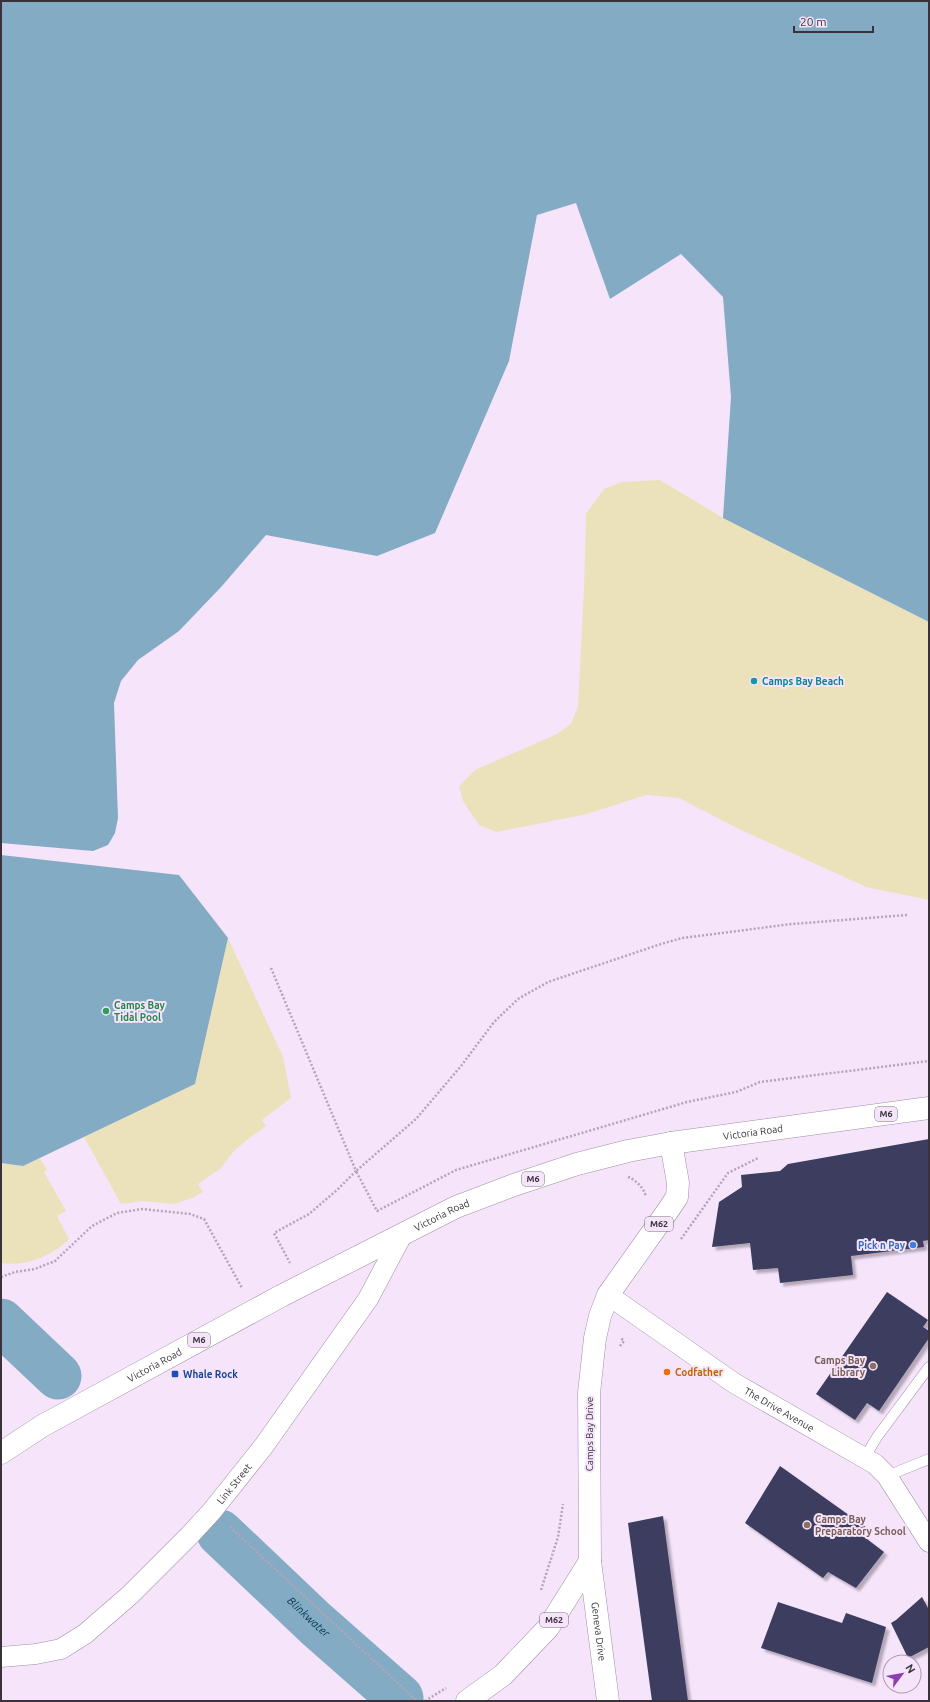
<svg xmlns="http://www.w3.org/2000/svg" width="930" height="1702" font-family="Ubuntu,sans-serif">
	<defs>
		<filter id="shadow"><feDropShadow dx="3.5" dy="3.5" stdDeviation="1" flood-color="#0004"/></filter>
	</defs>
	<rect width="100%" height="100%" fill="#f6e4fb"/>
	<path fill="#ebe2bc" d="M660,480L723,518L929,622V900L866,887L739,829L679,798L646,795L587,814L496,832L479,825L463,801L459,786L475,770L557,734L571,724L578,707L584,588L586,514L604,489L622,482Z
		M228,938L283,1057L291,1098L262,1120L266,1126L248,1139L234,1151L220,1169L198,1184L203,1192L192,1198L175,1204L142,1201L121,1204L84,1137L195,1084Z
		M40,1158L47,1170L44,1172L66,1211L57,1216L69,1239C52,1256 25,1267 1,1263V1163L23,1166Z"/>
	<path fill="#83abc3" d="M1,1H929V622L723,518L731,397L723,297L681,254L610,299L576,203L537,215L509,361L435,533L377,556L266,535L222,586L179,631L138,660L121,681L114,703L118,818L115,833L108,845L93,851L1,843Z
		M1,855L179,875L228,938L195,1084L23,1166L1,1163Z"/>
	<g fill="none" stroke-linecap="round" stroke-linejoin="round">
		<g stroke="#83abc3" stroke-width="47">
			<path d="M1,1322L58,1376"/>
			<path id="s1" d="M220,1533L316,1624L400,1698"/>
		</g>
	</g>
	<path fill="#3c3e5e" filter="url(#shadow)" d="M929,1139V1240L923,1241L924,1247L851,1256L853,1275L780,1283L778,1268L753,1270L750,1243L712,1247L719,1202L742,1187L741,1175L780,1171L788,1164Z
		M887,1292L928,1320L923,1327L929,1331V1338L879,1411L867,1403L855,1420L816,1394Z
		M780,1466L867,1528L863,1536L884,1552L856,1588L828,1572L823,1578L745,1523Z
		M663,1516L688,1701H652L628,1523Z
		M922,1597L929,1610V1647L908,1658L891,1623L896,1620Z
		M778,1602L842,1623L846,1613L886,1627L872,1683L761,1648Z"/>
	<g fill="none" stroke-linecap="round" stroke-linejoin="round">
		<defs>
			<path id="service" d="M865,1457L877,1437L929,1367
				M887,1476L929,1459"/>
			<g id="minor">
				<path id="s2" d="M608,1295L734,1383L875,1464L887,1476L929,1542"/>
				<path id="s3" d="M1,1657L36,1654L61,1649L85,1634L130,1595L189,1536L212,1511L263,1447L368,1299L402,1235"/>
			</g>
			<g id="tertiary">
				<path id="s4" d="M590,1561L608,1701"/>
			</g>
			<g id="primary">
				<path id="s5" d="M1,1453L42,1426L281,1296L456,1207L514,1185L577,1164L628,1151L671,1143L929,1108"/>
				<path d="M467,1701L503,1675L548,1628L590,1561L589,1393L595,1338L600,1316L608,1295L669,1209L677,1197L678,1183L671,1143"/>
			</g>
		</defs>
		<use href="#service" stroke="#9f8fa4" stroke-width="11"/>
		<use href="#minor" stroke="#9f8fa4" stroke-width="21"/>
		<use href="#tertiary" stroke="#9f8fa4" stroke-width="23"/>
		<use href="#primary" stroke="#9f8fa4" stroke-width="23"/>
		<path stroke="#b3a5b7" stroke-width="2.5" stroke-dasharray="2 2" stroke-linecap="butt" d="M907,915L792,924L682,938L661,944L548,982L518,999L494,1022L461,1066L416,1119L356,1171L377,1211L456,1170L687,1102L736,1092L760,1082L929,1061
			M271,968L356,1171L337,1190L309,1214L274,1233L290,1263
			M628,1177C636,1180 644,1188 646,1197
			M681,1239L728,1173L758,1158
			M1,1277L15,1272L35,1269L55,1261L92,1226L117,1213L142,1209L190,1214L204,1219L242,1288
			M620,1346L624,1341L621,1338
			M230,1527L417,1701
			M541,1590L558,1537L563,1504
			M425,1701L446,1688"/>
		<use href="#service" stroke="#fff" stroke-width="10"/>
		<use href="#minor" stroke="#fff" stroke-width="20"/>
		<use href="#tertiary" stroke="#fff" stroke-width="22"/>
		<use href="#primary" stroke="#fff" stroke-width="22"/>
	</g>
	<circle fill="#0f9aa8" stroke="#f6e4fb" stroke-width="1.5" cx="754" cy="681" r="4"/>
	<circle fill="#2e9e5b" stroke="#f6e4fb" stroke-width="1.5" cx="106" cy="1011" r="4"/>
	<circle fill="#3f7fe0" stroke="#f6e4fb" stroke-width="1.5" cx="913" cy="1245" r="4"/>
	<g fill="#8d6e63" stroke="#f6e4fb" stroke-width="1.5">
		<circle cx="873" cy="1366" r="4"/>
		<circle cx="807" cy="1525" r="4"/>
	</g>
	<circle fill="#e8710a" stroke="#f6e4fb" stroke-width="1.5" cx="667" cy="1372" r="4"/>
	<rect fill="#1a4fb4" stroke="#f6e4fb" stroke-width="1.5" x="171" y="1370" width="8" height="8" rx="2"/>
	<g text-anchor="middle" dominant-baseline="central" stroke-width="4" stroke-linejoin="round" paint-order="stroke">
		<g fill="#f6e4fb" stroke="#726775" stroke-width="1">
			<rect x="875" y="1107" width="22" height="14" rx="3"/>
			<rect x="522" y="1172" width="22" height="14" rx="3"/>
			<rect x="645" y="1217" width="28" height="14" rx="3"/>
			<rect x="188" y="1333" width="22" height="14" rx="3"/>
			<rect x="540" y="1613" width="28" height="14" rx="3"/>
		</g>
		<g font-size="9" font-weight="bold" fill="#39323b">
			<text x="886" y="1114">M6</text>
			<text x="533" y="1179">M6</text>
			<text x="659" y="1224">M62</text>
			<text x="199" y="1340">M6</text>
			<text x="554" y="1620">M62</text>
		</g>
		<g font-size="10" font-weight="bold" fill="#0d838f" stroke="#f6e4fb" text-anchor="start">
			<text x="762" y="681">Camps Bay Beach</text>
		</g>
		<g font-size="10" font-weight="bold" fill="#27864d" stroke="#f6e4fb" text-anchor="start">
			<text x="114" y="1005">Camps Bay<tspan x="114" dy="12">Tidal Pool</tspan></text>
		</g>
		<g font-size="10" fill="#39323b" stroke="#f6e4fb">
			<text stroke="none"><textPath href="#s5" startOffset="825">Victoria Road</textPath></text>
			<text stroke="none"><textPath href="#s5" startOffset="501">Victoria Road</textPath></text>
			<text stroke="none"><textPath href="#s5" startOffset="177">Victoria Road</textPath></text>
			<text stroke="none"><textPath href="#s2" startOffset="206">The Drive Avenue</textPath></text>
			<text transform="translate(589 1434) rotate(-90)">Camps Bay Drive</text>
			<text stroke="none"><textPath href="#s3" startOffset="301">Link Street</textPath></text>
			<text stroke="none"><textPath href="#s4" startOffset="71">Geneva Drive</textPath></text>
		</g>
		<g font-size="10" font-weight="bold" fill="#366cbe" stroke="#f6e4fb" text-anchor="end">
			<text x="905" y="1245">Pick n Pay</text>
		</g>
		<g font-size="10" font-weight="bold" fill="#785e54" stroke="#f6e4fb" text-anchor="end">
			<text x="865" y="1360">Camps Bay<tspan x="865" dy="12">Library</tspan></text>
			<text x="815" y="1519" text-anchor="start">Camps Bay<tspan x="815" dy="12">Preparatory School</tspan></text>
		</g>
		<g font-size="10" font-weight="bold" fill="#c56008" stroke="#f6e4fb" text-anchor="start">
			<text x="675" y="1372">Codfather</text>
		</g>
		<g font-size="10" font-weight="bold" fill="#164399" stroke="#f6e4fb" text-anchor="start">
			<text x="183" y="1374">Whale Rock</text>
		</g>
		<g font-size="11" font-style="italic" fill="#00364e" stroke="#f6e4fb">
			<text stroke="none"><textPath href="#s1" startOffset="122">Blinkwater</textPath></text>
		</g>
	</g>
	<rect width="930" height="1702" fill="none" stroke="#39323b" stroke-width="4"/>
	<g transform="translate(902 1674) rotate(58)"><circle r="19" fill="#f6e4fb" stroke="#aa9dae"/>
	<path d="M0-3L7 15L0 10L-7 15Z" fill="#8b40b2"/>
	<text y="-6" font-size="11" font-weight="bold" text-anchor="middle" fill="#39323b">N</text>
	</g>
	<path d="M794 26v6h79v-6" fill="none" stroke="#39323b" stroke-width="2"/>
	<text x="800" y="26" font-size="12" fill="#39323b" stroke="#f6e4fb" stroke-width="3" paint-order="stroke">20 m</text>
</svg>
